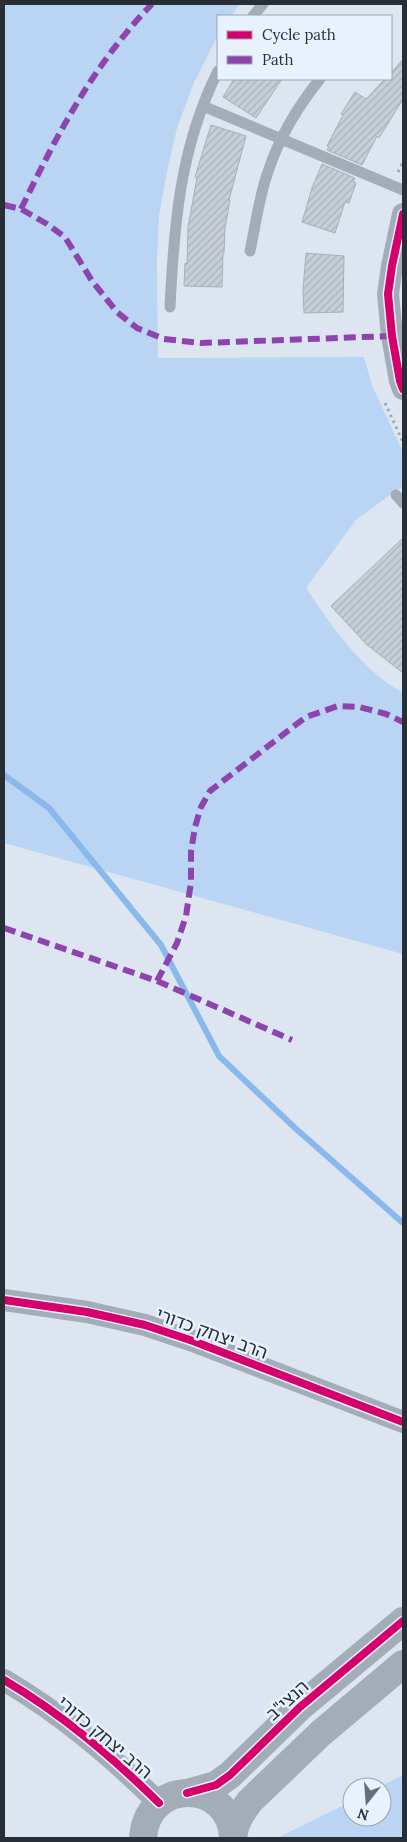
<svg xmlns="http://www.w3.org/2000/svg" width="407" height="1842" font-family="Lora,'Noto Sans Hebrew',serif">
	<defs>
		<pattern id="building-hatch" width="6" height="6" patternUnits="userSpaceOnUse" patternTransform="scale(1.25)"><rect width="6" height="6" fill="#c6ced6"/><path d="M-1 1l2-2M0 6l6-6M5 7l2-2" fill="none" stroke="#aab1b8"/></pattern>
	</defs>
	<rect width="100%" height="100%" fill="#dde6f0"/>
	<path fill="#bad5f3" d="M4,4H240L231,16H218V35L193,85L177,128L167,172L159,216L157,262L158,358L364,357L372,385L403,452V487L394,492L356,520L306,588C333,628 360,668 403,693V954L4,843Z
		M403,1775V1838H277L352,1801V1817H382V1787H379Z"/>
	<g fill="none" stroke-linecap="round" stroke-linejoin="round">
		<path stroke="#89b8ec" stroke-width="6" d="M4,775L49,808L161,945L219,1056L295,1128L403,1223"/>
	</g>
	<path fill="url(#building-hatch)" stroke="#a8afb7" d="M403,59V99L379,138L377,136L362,165L327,150L329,147L327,146L343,115L341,114L355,92L366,99L385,79H391V73Z
		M234,79H282L256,118L223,97Z
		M211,125L246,136L229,200H230L225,228L224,253H223L222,287L184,286L185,263L187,264L188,227L197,178L195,177Z
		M322,164L355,178L353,182L356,183L349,203L345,202L335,233L302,222L312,188Z
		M306,253L344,256L343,312L304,313L303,290Z
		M403,538V673L366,644L331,606Z"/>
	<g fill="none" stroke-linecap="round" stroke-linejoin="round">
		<path stroke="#a0a7af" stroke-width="3" stroke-dasharray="2.5 4" stroke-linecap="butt" d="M398,172L403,162
			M385,403L403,442"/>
		<path stroke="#a3adb8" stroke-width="11" d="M253,16L263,4
			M203,106L403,190
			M250,251C256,224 259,195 269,169C280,136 299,105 320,79
			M170,307C174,224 180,147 218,71
			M396,495L403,503"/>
		<path stroke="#a3adb8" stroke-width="22" d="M403,214L392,266L388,294L392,336L400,381L403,389
			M4,1300L87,1312L145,1325L193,1341L403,1422
			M4,1680C62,1714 111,1756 159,1803"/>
		<path stroke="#a3adb8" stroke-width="28" d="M187,1793L216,1785L230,1775L300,1707L403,1621
			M233,1837C235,1822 241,1813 250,1801L321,1733L403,1664
			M143,1838C147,1777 231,1779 233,1838"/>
		<path stroke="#8e44ad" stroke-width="6" stroke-dasharray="12 6" stroke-linecap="butt" d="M4,205L21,209L47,224L65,237L92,281L117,312L137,328L164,339L201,343L392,336
			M21,209C58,133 93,65 152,4
			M4,928L157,981L292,1040
			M157,981L177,943L186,916L191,882V852L195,827L201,807L210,791L306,717L338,706L359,707L386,714L403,722"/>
		<defs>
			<path id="cycleway" d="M403,214L392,266L388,294L392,336L400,381L403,389
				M4,1300L87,1312L145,1325L193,1341L403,1422
				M4,1680C62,1714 111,1756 159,1803
				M187,1793L216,1785L230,1775L300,1707L403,1621"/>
		</defs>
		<use href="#cycleway" stroke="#e8f2fd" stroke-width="11"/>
		<use href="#cycleway" stroke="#d6006c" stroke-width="8"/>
	</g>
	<g text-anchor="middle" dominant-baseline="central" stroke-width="5" stroke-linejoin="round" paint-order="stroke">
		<g font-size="18" fill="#282e36" stroke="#e8f2fd">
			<text transform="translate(212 1333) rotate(20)">הרב יצחק כדורי</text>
			<text transform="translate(287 1700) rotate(-42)">הנצי"ב</text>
			<text transform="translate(105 1737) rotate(40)">הרב יצחק כדורי</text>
		</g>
	</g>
	<rect width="407" height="1842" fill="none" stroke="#282e36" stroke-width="10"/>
	<rect x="217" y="15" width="175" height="65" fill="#e8f2fd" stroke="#9ba4ad"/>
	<rect x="227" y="31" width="25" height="8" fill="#d6006c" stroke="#9ba4ad"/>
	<text x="262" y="40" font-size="15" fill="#282e36">Cycle path</text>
	<rect x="227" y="56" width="25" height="8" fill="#8e44ad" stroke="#9ba4ad"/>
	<text x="262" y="65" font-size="15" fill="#282e36">Path</text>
	<g transform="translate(367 1802) rotate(197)"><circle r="24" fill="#e8f2fd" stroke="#9ba4ad"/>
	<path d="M0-4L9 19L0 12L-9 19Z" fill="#676e77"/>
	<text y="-8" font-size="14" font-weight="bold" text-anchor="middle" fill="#282e36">N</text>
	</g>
</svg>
